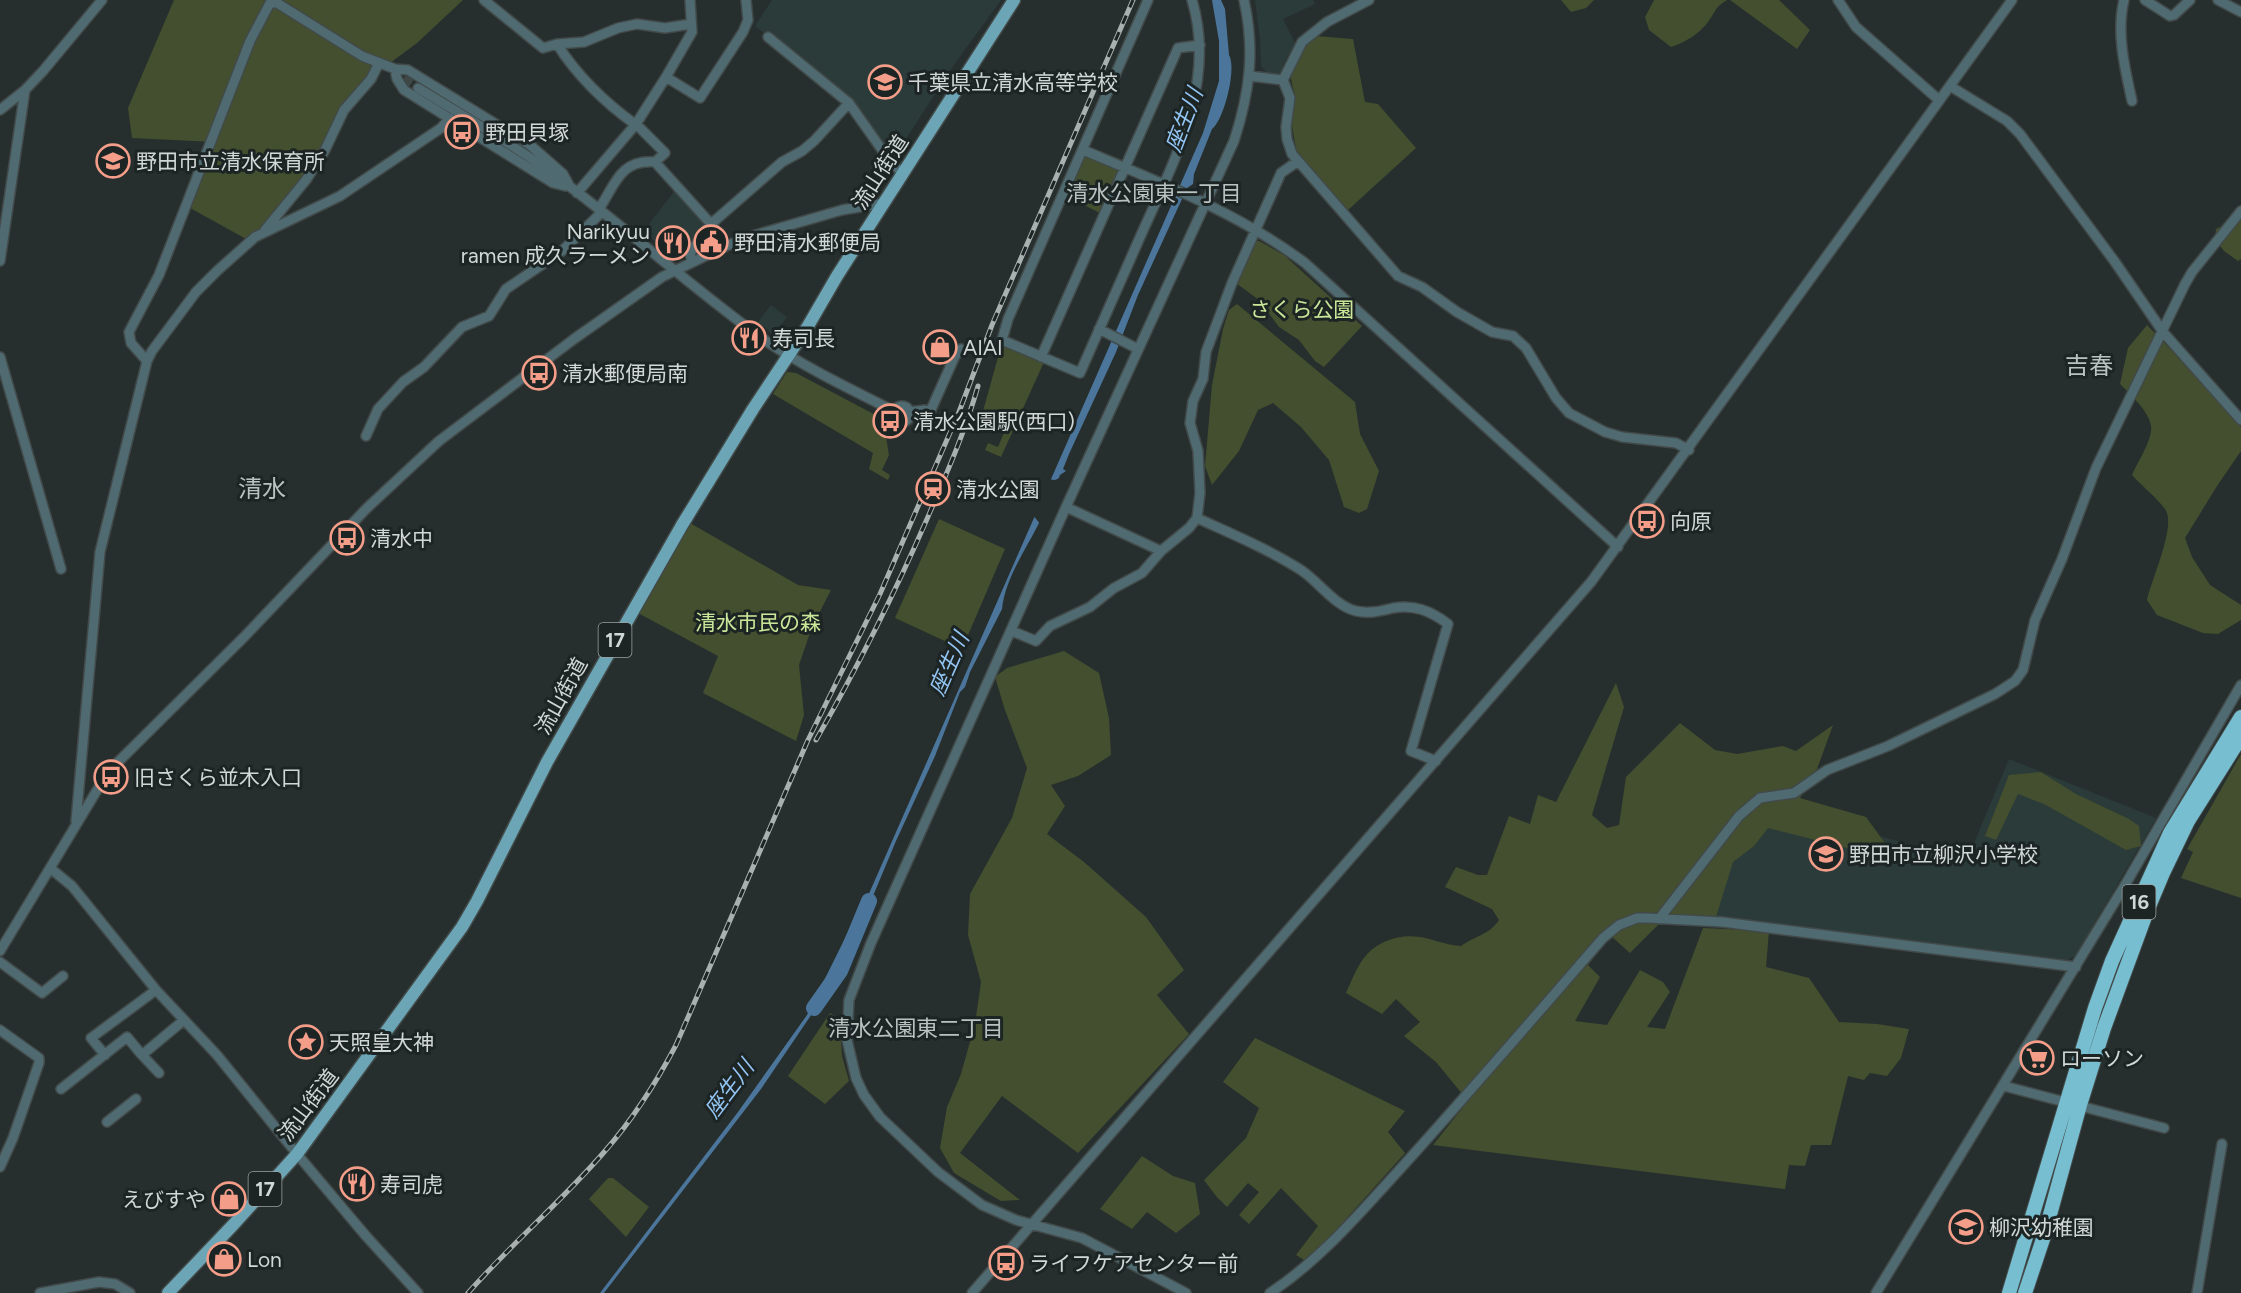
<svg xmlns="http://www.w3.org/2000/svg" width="2241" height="1293" font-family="Figtree,'Noto Sans JP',sans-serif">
	<rect width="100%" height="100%" fill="#272f2e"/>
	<path fill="#2b3b39" d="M772,0H1001L953,66L893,159L847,98L755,26Z
		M1255,0H1313L1315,4L1283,19L1295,43L1283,65L1282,72L1278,74H1268L1261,66L1260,39Z
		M676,189L706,222L705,228L685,256L676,257L643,232Z
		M771,305L787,317L774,335L758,322Z
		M2009,759L2156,818L2076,955L2068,960L1670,916L1667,910L1759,803L1967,860Z"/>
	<path fill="#434f2e" d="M174,0H463L417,43L359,86L313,167L283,207L248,240L190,208L215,142L132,138L128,108Z
		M1561,0H1594L1586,8L1571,12Z
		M1654,0H1727C1713,9 1717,10 1708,22C1699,34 1686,42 1671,47L1649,30L1645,17Z
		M1730,0H1779L1810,30L1797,49Z
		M1315,36L1353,39L1365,102L1378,104L1416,148L1348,210L1297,153L1291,121L1295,97L1290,74L1303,48Z
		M1089,156L1118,169L1120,173L1102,214L1066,196L1083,158Z
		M2241,216V259L2238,261L2224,251L2215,239L2216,229Z
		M1256,241H1259L1284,255L1362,326L1324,367L1315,361L1299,340L1279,327L1259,300L1236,283Z
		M1237,304L1355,402L1360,434L1379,471L1367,509L1359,513L1344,507L1329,460L1301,427L1273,403L1258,410L1239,451L1212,485L1205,466L1212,385L1223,329L1229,310Z
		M2147,325L2212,392L2241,427V451L2217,486L2185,538L2192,557L2210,585L2241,605V620L2218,634L2203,633L2157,615L2147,600C2151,580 2177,525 2165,509C2156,497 2142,486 2132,475C2137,463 2153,439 2151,426C2149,411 2130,394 2120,384L2128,348Z
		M1002,343L1044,362L1001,457L985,450L988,443L998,447L1008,423L983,411Z
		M787,372L796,373L883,419L889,455L882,470L890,475L888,480L869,469L873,453L773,394Z
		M939,519L1005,549L962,649L895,618Z
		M690,523L798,585L831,590L812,627L799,665L804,715L796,741L703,693L718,656L638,613Z
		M1064,651L1099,673L1109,718L1111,755L1078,776L1051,785L1065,806L1047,834L1084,862L1146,917L1184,970L1157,995L1189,1034L1078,1153L1002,1096L960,1153L1020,1200L1001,1201L954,1173L940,1148L947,1107L961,1074L975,1024L981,982L968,935L970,894L1012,818L1027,768L1005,710L995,677L1007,668Z
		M1616,683L1624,707L1592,815L1607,828L1619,825L1626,777L1680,723L1715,750L1737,754L1783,746L1796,751L1833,725L1816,772L1800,798L1866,817L1898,861L1768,828L1754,846L1733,862L1716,917L1668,915L1630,953L1611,936L1588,965L1600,977L1575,1021L1607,1025L1640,970L1663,982L1670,992L1647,1027L1665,1029L1703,928L1769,931L1766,967L1809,978L1839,1022L1877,1024L1909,1029L1901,1058L1887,1076L1870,1073L1864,1080L1848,1076L1831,1145H1811L1805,1166L1789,1165L1785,1189L1433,1145L1468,1101L1436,1062L1404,1036L1420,1022L1396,999L1382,1014L1346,993C1351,982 1356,969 1363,959C1378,939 1405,932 1429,939C1440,942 1449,945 1461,946C1475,936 1489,935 1499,920L1492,909L1445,887L1456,867L1478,875H1487L1509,816L1530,824L1538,795L1556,802Z
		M2241,754V898L2181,878L2193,852L2187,849Z
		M2041,772L2076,794L2129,819L2139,826L2141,846L2126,850L2044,804L2018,794L1996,840L1985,836L2009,775Z
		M830,1013L839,1019L842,1056L849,1081L825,1104L788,1076Z
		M1255,1038L1405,1111L1388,1132L1405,1153L1329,1238L1304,1260L1296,1255L1318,1226L1281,1188L1249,1224L1239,1215L1259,1192L1248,1183L1227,1207L1216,1196L1204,1180L1246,1138L1259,1108L1223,1082Z
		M1142,1156L1173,1176L1195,1183L1200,1214L1176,1233L1147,1212L1132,1229L1100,1209Z
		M608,1178H613L649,1207L626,1237L589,1199Z"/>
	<path fill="#4b759b" d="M1212,0H1221L1225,9L1229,55C1237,68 1224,120 1212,129L1194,174L1193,184L1187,188L1138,295L1116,352L1069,454L1063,469L1066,471L1060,475C1053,492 1046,510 1037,527C1024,552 1005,580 1002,609L970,672L965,687L960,692L935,756L896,841L868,908L822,999L761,1089L604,1293H600L738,1112L807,1015L850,928L864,905L1203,133L1219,81V41Z"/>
	<path fill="#272f2e" d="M1062,477L1042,522L1041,525L1032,514L1046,479L1055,480Z"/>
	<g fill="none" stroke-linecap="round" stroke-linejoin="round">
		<path stroke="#4b759b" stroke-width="16" d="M814,1008L840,971L869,901"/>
		<path stroke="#404847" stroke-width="9" stroke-dasharray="9 4.5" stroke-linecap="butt" d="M392,72L418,88"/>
		<defs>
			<path id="minor" d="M484,0L543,48L557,44L584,42L618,28L637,24L665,28L691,24
				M1148,0L1008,319L1002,340L1080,373C1100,327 1121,281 1141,235C1174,161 1217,83 1192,0
				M1369,0L1327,22L1302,42L1283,80L1290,98L1286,127L1287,139L1292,154L1398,276L1422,287L1457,312L1492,332L1513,336L1526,348L1556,398L1569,413L1605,432L1622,437L1676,443L1689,450
				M1838,0L1856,27L1939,100
				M2124,0C2116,33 2125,69 2132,101
				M2145,0L2170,16L2174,15L2190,0
				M2218,0L2241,12
				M768,37L849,103
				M557,44C578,77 604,102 636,125
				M395,69L397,79L404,90L553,183L565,186
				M1250,76L1283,80
				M666,77L700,98L743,32L748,20L746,0
				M1950,86L2007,121L2020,134L2115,262L2163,332L2241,420
				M418,88C461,114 504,139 545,168C620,222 688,285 763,339C804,367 850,389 894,411
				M0,110L25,90L43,71L102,0
				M636,124L665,153L655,162
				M1083,150C1159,182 1239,213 1305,263L1618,547
				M577,193L636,124L666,77L692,32L690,0
				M599,209C615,185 620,159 655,162L711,224L726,246
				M265,230L306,180L325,150L344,110L371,79L379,63
				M0,261L25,90
				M692,262L690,253L711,224L782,162L802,151L814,141L849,103L892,164L902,172
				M1099,329L1138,349
				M0,357L61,569
				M1041,357L1178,48L1200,45
				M147,361L131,343L129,332L159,275L250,41L270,3H277L362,56L395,69L408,70L421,78L530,145L563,174L570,187
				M894 414a8 8 0 1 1 16 0a8 8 0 1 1-16 0Z
				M909,412L925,410L930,412L955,356L961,349
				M366,436L378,409L403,382L424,367L462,327L489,316L506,289L562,251L602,212
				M1066,507L1161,551
				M1197,518C1232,534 1268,549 1301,570C1319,582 1335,606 1356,611C1369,614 1381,611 1393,608C1414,604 1431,611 1448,624L1411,751L1436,761
				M1012,631L1036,641L1050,626L1090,607L1114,588L1142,573L1161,551L1189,528L1197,518L1200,493L1198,451L1190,423L1193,401L1203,379L1206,352L1232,283L1281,173L1298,161
				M76,821L100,552L147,361L152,351L196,292L217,271L255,237L340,196L441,128L450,118
				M50,868L72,886L156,990L217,1055L297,1154L366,1236L418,1293
				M1659,919L1739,816L1760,798L1794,793L1827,770L1888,746L1995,694L2015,681L2023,670L2035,620L2062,559L2096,468L2185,284L2192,272L2241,211
				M0,951L108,772L244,637L367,508L439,441L574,339L662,277L726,246L752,236L842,210L883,203
				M0,962L42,993L63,976
				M0,1030L39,1058V1063L13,1138L0,1167
				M105,1055L91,1038L156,990
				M159,1073L142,1055L184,1020
				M2004,1086L2164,1128
				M61,1089L127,1037L142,1055
				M107,1122L136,1099
				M40,1293L99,1282L115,1284L130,1293
				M972,1293L1591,582L2012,0
				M1186,1293L1082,1238L1016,1220L982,1205L938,1172L880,1117L864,1095L856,1078L847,1040L849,1000L871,943L1066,507L1234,141C1250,92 1255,50 1244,0
				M1270,1293C1320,1260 1361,1212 1401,1168C1470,1092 1536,1015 1603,938L1619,925L1637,918H1648L1722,922L2076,967
				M1876,1293L2125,885L2241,685
				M2197,1293L2222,1144"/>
			<path id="major" d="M168,1293L233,1225L297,1154L462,927L477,901L547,762L682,525L753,409L808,326L837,276L1014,0"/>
			<path id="highway" d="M2009,1293L2095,1008L2112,961L2170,833L2241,717
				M2025,1293L2045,1233L2080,1105L2104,1028L2147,911L2163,873L2188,821L2241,737"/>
		</defs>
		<use href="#minor" stroke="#424a49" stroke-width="12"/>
		<use href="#major" stroke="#424a49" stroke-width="15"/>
		<use href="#highway" stroke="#424a49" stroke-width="16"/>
		<use href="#minor" stroke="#4f6a71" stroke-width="9"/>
		<use href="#major" stroke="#6ca6b6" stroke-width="12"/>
		<use href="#highway" stroke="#77bed1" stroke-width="14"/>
		<defs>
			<path id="rail" d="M816,740C857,668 894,595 927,519C946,475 965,432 978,386
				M468,1293C511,1244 562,1201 605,1151C633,1119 656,1083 676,1045L808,740L880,594L959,412L992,325L1133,0"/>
		</defs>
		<use href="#rail" stroke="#a9b0af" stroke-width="5"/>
		<use href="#rail" stroke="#1d2524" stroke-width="3" stroke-dasharray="9" stroke-linecap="butt"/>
	</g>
	<defs>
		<symbol id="school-ring" viewBox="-11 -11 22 22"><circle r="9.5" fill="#1d2524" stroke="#f49e89" stroke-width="1.5"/><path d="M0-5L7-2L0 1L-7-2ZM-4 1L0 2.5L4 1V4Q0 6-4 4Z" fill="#f49e89"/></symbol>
		<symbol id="bus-ring" viewBox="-11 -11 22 22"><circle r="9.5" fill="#1d2524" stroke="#f49e89" stroke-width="1.5"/><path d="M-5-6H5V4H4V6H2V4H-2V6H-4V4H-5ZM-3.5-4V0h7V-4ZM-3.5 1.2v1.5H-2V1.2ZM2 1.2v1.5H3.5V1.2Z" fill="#f49e89"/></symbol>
		<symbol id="civic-ring" viewBox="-11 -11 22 22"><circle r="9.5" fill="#1d2524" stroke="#f49e89" stroke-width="1.5"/><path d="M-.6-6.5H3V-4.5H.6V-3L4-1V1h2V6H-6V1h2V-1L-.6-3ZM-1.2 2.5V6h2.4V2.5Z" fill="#f49e89"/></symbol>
		<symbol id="restaurant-ring" viewBox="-11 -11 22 22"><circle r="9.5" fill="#1d2524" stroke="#f49e89" stroke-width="1.5"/><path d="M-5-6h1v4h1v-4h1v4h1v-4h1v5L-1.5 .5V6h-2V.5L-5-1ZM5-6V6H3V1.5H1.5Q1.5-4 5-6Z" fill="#f49e89"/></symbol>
		<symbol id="shop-ring" viewBox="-11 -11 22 22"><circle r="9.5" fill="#1d2524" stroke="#f49e89" stroke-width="1.5"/><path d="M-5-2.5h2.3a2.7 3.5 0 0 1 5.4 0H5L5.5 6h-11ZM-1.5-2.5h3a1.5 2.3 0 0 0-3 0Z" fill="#f49e89"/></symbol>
		<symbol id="station-ring" viewBox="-11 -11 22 22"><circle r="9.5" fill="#1d2524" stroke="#f49e89" stroke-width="1.5"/><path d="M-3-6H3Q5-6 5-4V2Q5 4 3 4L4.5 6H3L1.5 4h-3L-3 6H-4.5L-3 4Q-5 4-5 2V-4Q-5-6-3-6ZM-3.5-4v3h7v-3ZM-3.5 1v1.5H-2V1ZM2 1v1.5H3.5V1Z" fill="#f49e89"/></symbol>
		<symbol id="sight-ring" viewBox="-11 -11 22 22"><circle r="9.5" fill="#1d2524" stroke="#f49e89" stroke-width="1.5"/><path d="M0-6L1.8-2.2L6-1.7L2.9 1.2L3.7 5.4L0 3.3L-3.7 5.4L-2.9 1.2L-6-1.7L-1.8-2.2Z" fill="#f49e89"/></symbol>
		<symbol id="supermarket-ring" viewBox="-11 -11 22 22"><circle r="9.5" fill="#1d2524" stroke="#f49e89" stroke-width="1.5"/><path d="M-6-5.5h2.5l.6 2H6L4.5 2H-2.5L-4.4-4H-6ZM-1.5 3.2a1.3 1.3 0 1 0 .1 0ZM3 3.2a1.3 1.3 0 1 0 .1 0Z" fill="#f49e89"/></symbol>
	</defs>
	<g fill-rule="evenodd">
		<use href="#school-ring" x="866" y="63" width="38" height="38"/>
		<use href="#bus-ring" x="443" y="113" width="38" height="38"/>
		<use href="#school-ring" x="94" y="142" width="38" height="38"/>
		<use href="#civic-ring" x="692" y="223" width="38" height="38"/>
		<use href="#restaurant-ring" x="654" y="224" width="38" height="38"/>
		<use href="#restaurant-ring" x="730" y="319" width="38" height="38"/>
		<use href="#shop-ring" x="921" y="328" width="38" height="38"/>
		<use href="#bus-ring" x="520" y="354" width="38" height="38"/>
		<use href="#bus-ring" x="871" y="402" width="38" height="38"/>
		<use href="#station-ring" x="914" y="470" width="38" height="38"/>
		<use href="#bus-ring" x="1628" y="502" width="38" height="38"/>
		<use href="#bus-ring" x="328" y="519" width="38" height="38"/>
		<use href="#bus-ring" x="92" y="758" width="38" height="38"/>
		<use href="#school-ring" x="1807" y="835" width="38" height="38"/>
		<use href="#sight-ring" x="287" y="1023" width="38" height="38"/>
		<use href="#supermarket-ring" x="2018" y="1039" width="38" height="38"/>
		<use href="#restaurant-ring" x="338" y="1165" width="38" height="38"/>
		<use href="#shop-ring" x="210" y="1180" width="38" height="38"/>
		<use href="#school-ring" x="1947" y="1208" width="38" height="38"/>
		<use href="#shop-ring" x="205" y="1240" width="38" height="38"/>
		<use href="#bus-ring" x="987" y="1244" width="38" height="38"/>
	</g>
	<g text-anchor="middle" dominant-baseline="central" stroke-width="6" stroke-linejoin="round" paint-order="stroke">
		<g fill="#1d2524" stroke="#9ba2a1" stroke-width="1.5">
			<rect x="598.5" y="623" width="33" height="34" rx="4.5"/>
			<rect x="2122.5" y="885" width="33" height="34" rx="4.5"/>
			<rect x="248.5" y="1172" width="33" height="34" rx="4.5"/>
		</g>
		<g font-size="20" font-weight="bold" fill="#d1d7d6">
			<text x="615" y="640">17</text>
			<text x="2139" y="902">16</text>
			<text x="265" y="1189">17</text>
		</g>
		<g font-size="21" fill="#d1d7d6" stroke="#1d2524" text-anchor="start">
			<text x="908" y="82">千葉県立清水高等学校</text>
			<text x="485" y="132">野田貝塚</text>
			<text x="136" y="161">野田市立清水保育所</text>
			<text x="650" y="231" text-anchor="end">Narikyuu<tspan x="650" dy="24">ramen 成久ラーメン</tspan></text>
			<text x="734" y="242">野田清水郵便局</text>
			<text x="772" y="338">寿司長</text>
			<text x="963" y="347">AIAI</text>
			<text x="562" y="373">清水郵便局南</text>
			<text x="913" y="421">清水公園駅(西口)</text>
			<text x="956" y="489">清水公園</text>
			<text x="1670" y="521">向原</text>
			<text x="370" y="538">清水中</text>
			<text x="134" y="777">旧さくら並木入口</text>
			<text x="1849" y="854">野田市立柳沢小学校</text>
			<text x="329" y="1042">天照皇大神</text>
			<text x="2060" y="1058">ローソン</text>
			<text x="380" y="1184">寿司虎</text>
			<text x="206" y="1199" text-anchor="end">えびすや</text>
			<text x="1989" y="1227">柳沢幼稚園</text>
			<text x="247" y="1259">Lon</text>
			<text x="1029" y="1263">ライフケアセンター前</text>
		</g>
		<g font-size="21" fill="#d1d7d6" stroke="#1d2524">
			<text transform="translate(880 172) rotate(-57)">流山街道</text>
			<text transform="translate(561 696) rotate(-61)">流山街道</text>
			<text transform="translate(308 1105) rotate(-53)">流山街道</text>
		</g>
		<g font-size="21" fill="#cae799" stroke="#1d2524">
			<text x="1302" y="309">さくら公園</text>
			<text x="758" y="622">清水市民の森</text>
		</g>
		<g font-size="22" font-style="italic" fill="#94c6f5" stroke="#1d2524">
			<text transform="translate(1184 120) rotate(-69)">座生川</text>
			<text transform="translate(949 664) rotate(-66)">座生川</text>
			<text transform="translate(729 1089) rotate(-53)">座生川</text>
		</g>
		<g font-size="22" fill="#b8c2c1" stroke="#1d2524">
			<text x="1154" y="193">清水公園東一丁目</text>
			<text x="916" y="1028">清水公園東二丁目</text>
		</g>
		<g font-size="24" fill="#b8c2c1" stroke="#1d2524">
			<text x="2089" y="365">吉春</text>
			<text x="262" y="488">清水</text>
		</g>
	</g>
</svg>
